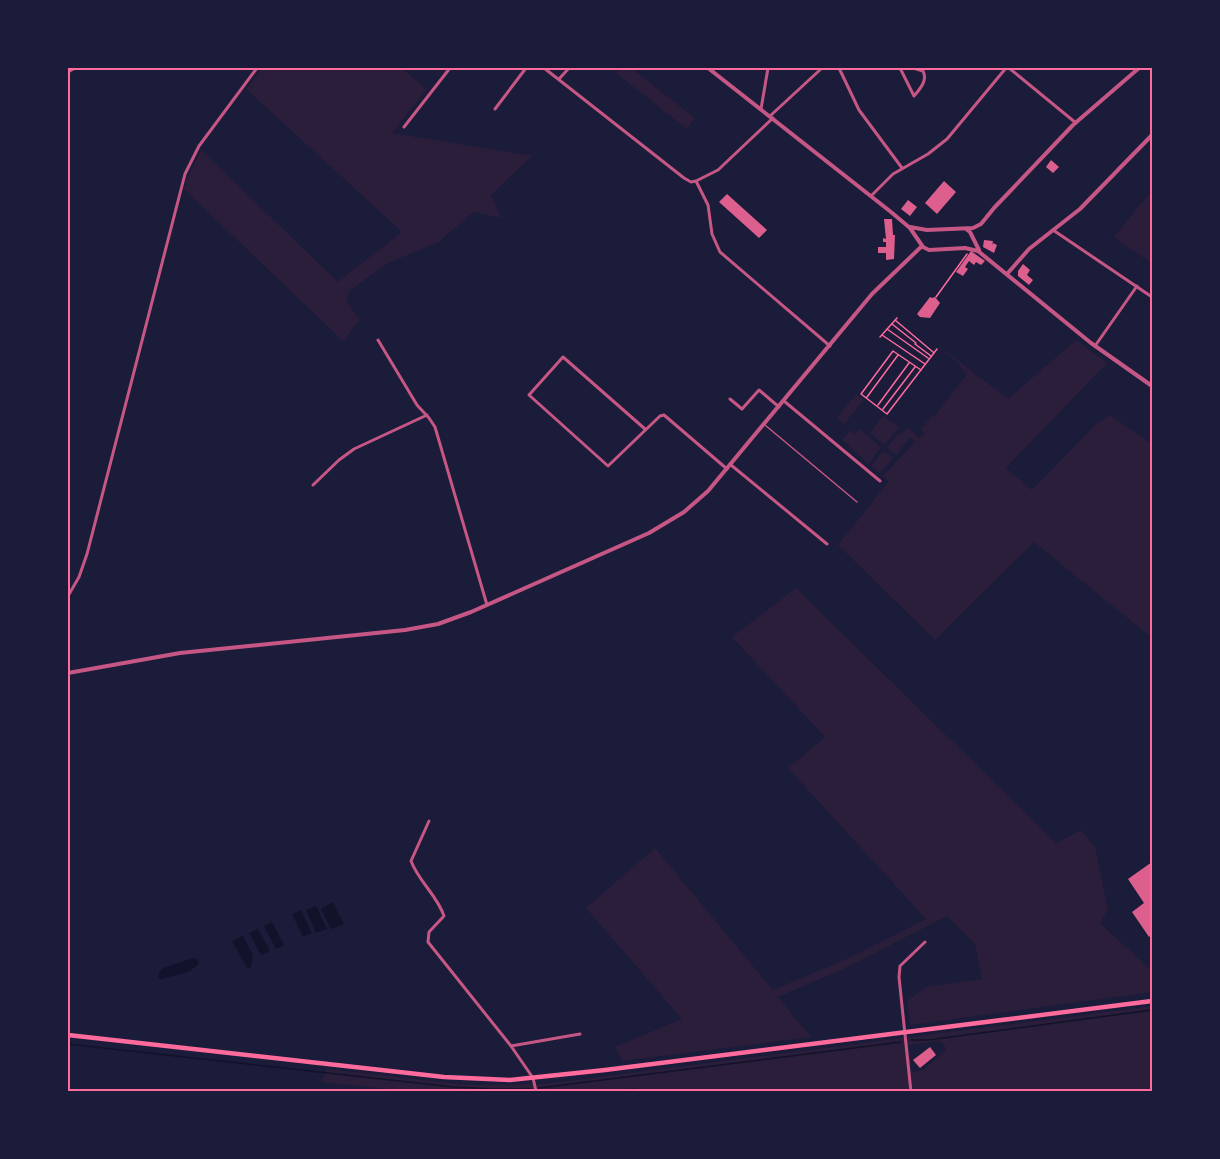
<svg xmlns="http://www.w3.org/2000/svg" width="1220" height="1159" font-family="'Noto Serif',serif">
	<rect width="100%" height="100%" fill="#1b1b3a"/>
	<path fill="#2a1e3b" fill-rule="evenodd" d="M263,68H401L427,89L392,133L532,156L491,195L501,218L473,212L439,242L388,263L349,291L347,302L360,320L343,341L184,189L187,178L201,150L338,282L402,232L246,89Z
		M621,68H631L695,118L687,129L616,73Z
		M1152,190V264L1114,237Z
		M1076,340L1107,363L1006,468L1032,490L1096,424L1110,415L1152,444V638L1034,542L935,640L838,545L889,481L883,476L915,442L910,438L896,455L887,448L888,446L899,433L904,432L908,427L918,437L922,436L925,433L920,430L933,415L935,416L967,374L960,367L961,365L945,352L946,351L1008,399Z
		M856,394L864,400L844,424L837,418Z
		M883,416L899,427L885,444H883L870,433Z
		M859,429L881,447L869,464L842,440L850,430L854,434Z
		M883,451L894,458L880,473L871,466Z
		M796,588L1056,843L1081,830L1095,847L1108,909L1100,923L1152,971V992L910,1025L907,1001L926,987L982,979L975,944L947,916L846,968L778,997L811,1037L622,1061L615,1047L682,1019L586,908L655,848L773,990L851,957L926,919L788,768L825,737L732,637Z
		M1152,1006V1091L637,1092L636,1088L600,1092H415L322,1082L326,1069L468,1085L545,1084ZM940,1041L947,1049L923,1070L912,1072L909,1045Z"/>
	<path fill="#12122b" d="M332,902L344,924L331,929L321,909Z
		M316,906L327,929L316,933L306,910Z
		M301,910L312,933L303,937L292,914Z
		M272,922L284,945L276,949L264,926Z
		M258,929L270,951L261,955L249,933Z
		M243,936L253,955L251,967L247,968L232,941Z
		M193,958L197,959L199,964L188,972L161,979L158,976L160,971L163,968Z"/>
	<g fill="none" stroke-linecap="round" stroke-linejoin="round">
		<path stroke="#12122b" stroke-width="1.5" d="M1151,247L1152,243
			M911,1040H928L1152,1010
			M68,1044L453,1087L494,1089H531
			M539,1088L901,1042"/>
	</g>
	<path fill="#dd5f8e" d="M1051,160L1059,167L1053,173L1046,167Z
		M944,181L956,192L937,214L925,203Z
		M727,194L767,230L759,238L719,202Z
		M908,200L917,207L910,216L901,209Z
		M884,219H892L893,235H895L894,259L886,260V253H878V247H886V242H883V238L886,239Z
		M984,240L993,241L992,246L993,243L997,245L994,253L983,247Z
		M971,251L985,261L981,265L976,262L974,265L969,261L965,267L968,269L963,276L956,272Z
		M1023,264L1030,270L1027,275L1033,280L1029,285L1018,276V271Z
		M930,297L932,298L935,297L940,303L930,318L920,317L917,314Z
		M1152,862V934L1149,937L1132,912L1144,903L1128,879Z
		M930,1047L936,1055L920,1068L913,1060Z"/>
	<g fill="none" stroke-linecap="round" stroke-linejoin="round">
		<path stroke="#ff6b9d" stroke-width="1.5" d="M936,297L967,254
			M895,320L933,352
			M892,324L916,343
			M887,329L928,358
			M882,335L925,364
			M880,337L897,318
			M915,344L931,356
			M921,370L893,351L861,394L887,414L937,349
			M867,397L898,355
			M878,405L909,363
			M883,409L915,367"/>
		<path stroke="#c65784" stroke-width="1.5" d="M765,425L857,502"/>
		<path stroke="#c65784" stroke-width="3" d="M544,68L684,178L691,182L696,181
			M839,68L859,110L902,168
			M900,68L914,96C920,89 928,80 923,71L913,68
			M1009,68L1076,123
			M68,72L75,68
			M559,79L569,68
			M495,109L526,68
			M761,109L768,68
			M770,116L822,68
			M404,127L450,68
			M696,181L708,205L712,234L720,252L830,346
			M696,181L718,170L773,118
			M871,196L893,174L928,154L947,139L1006,68
			M1053,230L1152,297
			M378,340L417,405L429,418L435,427L487,605
			M1095,346L1137,286
			M730,399L742,409L759,390L779,407
			M784,401L880,481
			M645,429L563,357L529,395L608,466L660,416L664,415L727,469
			M731,465L827,544
			M313,485L339,460L354,449L427,415
			M68,596L79,577L87,554L185,174L199,146L257,68
			M429,821L411,861C419,882 437,895 444,916L429,932L428,942L511,1046
			M536,1091L533,1078L511,1046L580,1034
			M911,1092L899,977L900,966L925,942"/>
		<path stroke="#c65784" stroke-width="4" d="M708,68L891,212L910,228L923,247L929,250L965,248L978,251L1091,343L1152,386
			M910,227L927,230L973,228L981,224L994,208L1073,125L1139,68
			M966,229L970,232L979,250
			M1007,274L1029,249L1080,209L1152,135
			M68,673L180,653L405,630L438,624L471,612L649,533L684,512L708,491L872,294L922,246"/>
		<path stroke="#ff6b9d" stroke-width="4.5" d="M68,1035L444,1077L510,1080L605,1070L1152,1001"/>
	</g>
	<rect width="1220" height="1159" fill="none" stroke="#1b1b3a" stroke-width="138"/>
	<rect x="69" y="69" width="1082" height="1021" fill="none" stroke="#ff6b9d" stroke-width="2"/>
</svg>
